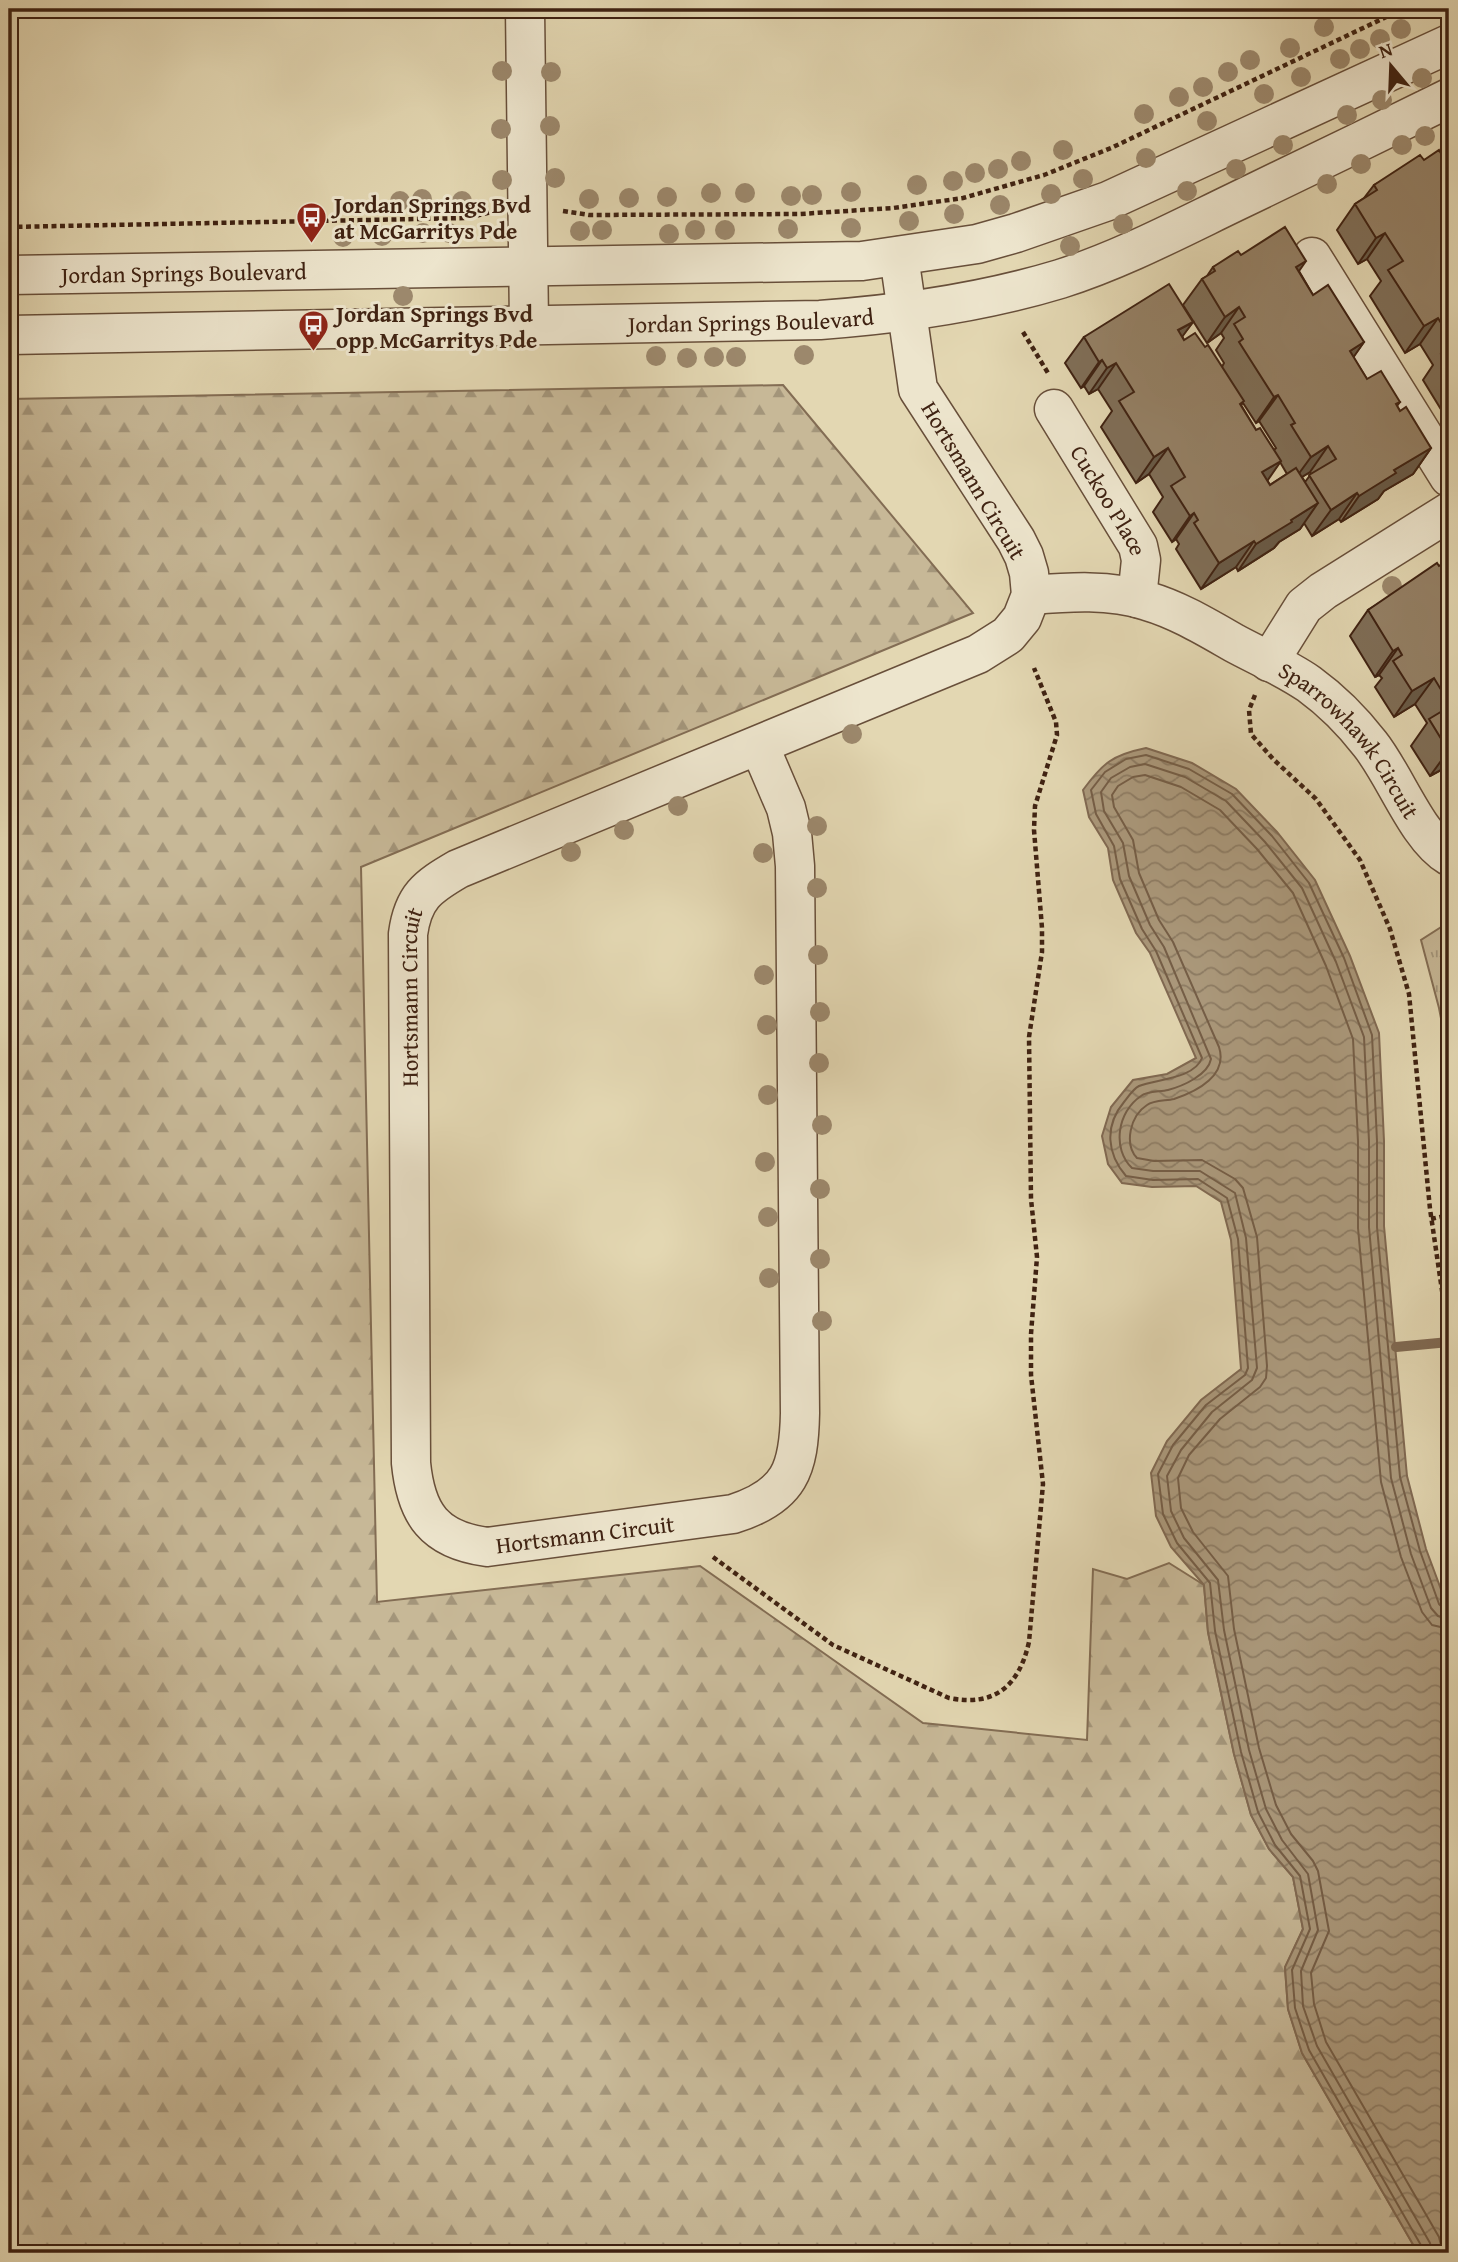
<svg xmlns="http://www.w3.org/2000/svg" width="1458" height="2262" font-family="'Gentium Book Plus',serif">
	<defs>
		<pattern id="grass-tufts" width="24" height="20" patternUnits="userSpaceOnUse" patternTransform="scale(1.75)"><rect width="24" height="20" fill="#c7b897"/><path d="M3 7l-1-3M5 7V3M7 7l1-3M15 17l-1-3M17 17v-4M19 17l1-3" fill="none" stroke="#a3957a"/></pattern>
		<pattern id="forest-firs" width="22" height="20" patternUnits="userSpaceOnUse" patternTransform="scale(1.75)"><rect width="22" height="20" fill="#c7b897"/><path d="M5 1l3.5 6h-7zM16 11l3.5 6h-7z" fill="#a3957a"/></pattern>
		<pattern id="water-waves" width="16" height="10" patternUnits="userSpaceOnUse" patternTransform="scale(1.75)"><rect width="16" height="10" fill="#ab997c"/><path d="M0 5q4-4 8 0t8 0" fill="none" stroke="#8d7c64"/></pattern>
	</defs>
	<rect width="100%" height="100%" fill="#e3d7b2"/>
	<filter id="stains"><feTurbulence type="fractalNoise" baseFrequency=".00286" numOctaves="4"/><feColorMatrix values="0 0 0 0 .2 0 0 0 0 .09 0 0 0 0 .02 0 0 0 .5 -.17"/></filter>
	<radialGradient id="worn" r=".72"><stop offset=".6" stop-color="#630" stop-opacity="0"/><stop offset="1" stop-color="#630" stop-opacity=".3"/></radialGradient>
	<path fill="url(#grass-tufts)" stroke="#836d54" stroke-width="2" d="M1449,922V1060L1439,1008L1421,940Z"/>
	<path fill="url(#forest-firs)" stroke="#836d54" stroke-width="2" d="M783,385L973,613L361,867L377,1602L700,1566L923,1723L1087,1740L1093,1569L1127,1579L1169,1563L1204,1585L1208,1632L1234,1754L1251,1815L1269,1849L1293,1877L1303,1929L1285,1968L1288,2009L1302,2053L1418,2253H9V399Z"/>
	<path fill="url(#water-waves)" stroke="#806952" stroke-width="2" d="M1146,748L1192,763L1236,789L1277,832L1315,880L1350,956L1379,1033L1384,1141V1226L1407,1476L1426,1549L1449,1611V2251L1418,2253L1302,2053L1288,2009L1285,1967L1303,1929L1293,1877L1269,1849L1251,1815L1234,1754L1208,1632L1204,1585L1171,1547L1156,1516L1151,1473L1167,1441L1201,1400L1241,1369L1231,1240L1221,1202L1196,1186L1152,1187L1122,1183L1108,1164L1102,1136L1111,1107L1133,1080L1167,1074L1196,1058L1150,953L1136,933L1113,880L1108,848L1089,817L1083,790C1103,763 1112,755 1146,748Z"/>
	<g fill="none" stroke-linecap="round" stroke-linejoin="round">
		<path stroke="#755e47" stroke-width="2" d="M1423,2253L1422,2247L1309,2050L1295,2008L1292,1970L1310,1929L1300,1876L1275,1845L1258,1812L1241,1752L1215,1631L1210,1583L1177,1543L1163,1514L1158,1474L1173,1445L1206,1405L1245,1375L1248,1368L1238,1239L1227,1198L1198,1179L1153,1180L1126,1176C1107,1154 1104,1126 1124,1102C1128,1097 1133,1089 1139,1086C1156,1079 1194,1079 1202,1058L1156,951L1142,929L1120,879L1114,846L1096,814L1091,790L1105,772L1126,759L1146,755L1189,769L1232,794L1272,836L1309,883L1344,958L1372,1035L1377,1141V1227L1400,1477L1420,1551L1439,1604L1444,1609L1449,1610
			M1432,2253L1430,2243L1317,2046L1303,2006L1301,1971L1318,1930L1308,1874L1282,1840L1266,1809L1249,1750L1224,1630L1218,1580L1184,1538L1171,1511L1167,1476L1181,1450L1212,1412L1252,1380L1257,1368L1246,1238L1235,1193L1200,1171H1153L1132,1168C1112,1149 1117,1112 1141,1096C1147,1091 1160,1092 1168,1090C1183,1086 1208,1075 1211,1059L1164,947L1150,925L1129,876L1123,843L1104,811L1101,792L1111,778L1130,767L1145,764L1185,777L1226,801L1265,842L1302,888L1336,962L1364,1037L1369,1141V1227L1391,1478L1411,1554L1431,1608L1438,1616L1449,1619
			M1443,2253L1439,2237L1326,2042L1314,2004L1311,1973L1329,1931L1318,1871L1313,1861L1291,1834L1276,1805L1259,1748L1234,1629L1228,1576L1193,1532L1181,1508L1178,1478L1189,1455L1220,1419L1260,1387L1266,1378L1267,1366L1257,1237L1243,1188L1235,1179L1202,1160L1154,1161L1137,1158C1124,1144 1130,1116 1147,1105C1154,1100 1166,1101 1174,1099C1198,1091 1228,1075 1219,1047L1173,942L1159,920L1139,873L1133,840L1114,807L1112,795L1118,786L1133,777L1145,775L1181,787L1220,810L1257,849L1293,893L1326,966L1353,1039L1358,1141V1228L1381,1482L1401,1557L1422,1612L1432,1625L1449,1629"/>
		<path stroke="#806952" stroke-width="10" d="M1396,1347L1449,1342"/>
		<defs>
			<g id="minor">
				<path d="M525,9L529,324"/>
				<path d="M1312,257L1449,477"/>
				<path id="s1" d="M1054,409L1138,546L1141,560L1137,598"/>
				<path id="s2" d="M1031,595C1069,592 1110,589 1147,601C1178,610 1206,627 1234,643C1258,656 1286,668 1309,684C1331,700 1353,722 1370,744C1395,775 1417,837 1449,856"/>
				<path d="M1269,662L1304,606L1323,591L1449,512"/>
				<path id="s3" d="M759,745L786,808L792,833L795,866L800,1413C799,1469 790,1496 733,1514L487,1547C434,1540 416,1514 411,1463L408,934C413,897 427,887 458,869L978,654L1008,635L1022,618L1031,595L1029,573L1024,556L1016,540L918,389L899,256"/>
			</g>
			<g id="tertiary">
				<path id="s4" d="M9,275L862,261L977,244L1016,233L1108,201L1449,44"/>
				<path id="s5" d="M9,335L820,320C902,314 981,303 1060,279C1120,260 1177,230 1235,202C1306,168 1378,133 1449,98"/>
			</g>
		</defs>
		<use href="#minor" stroke="#684f3a" stroke-width="41"/>
		<use href="#tertiary" stroke="#684f3a" stroke-width="41"/>
		<path stroke="#3f2212" stroke-width="4.5" stroke-dasharray="5 3.5" stroke-linecap="butt" d="M563,211L589,215L800,214L893,208L963,198L1044,175L1111,148L1403,9
			M9,227L467,218L492,212
			M1023,332L1048,373
			M1255,695L1249,710L1251,734L1273,759L1316,799L1360,860L1390,929L1409,994L1430,1209L1449,1338
			M1431,1219L1449,1215
			M713,1557L833,1645L949,1698C995,1707 1019,1686 1029,1642L1043,1484L1031,1375V1334L1037,1257L1031,1199L1029,1037L1042,952V928L1034,830L1035,806L1057,735L1056,722L1034,668"/>
		<use href="#minor" stroke="#ede5cd" stroke-width="38"/>
		<use href="#tertiary" stroke="#ede5cd" stroke-width="38"/>
	</g>
	<g fill="#9c886c">
		<circle cx="1324" cy="27" r="10"/>
		<circle cx="1401" cy="29" r="10"/>
		<circle cx="1380" cy="39" r="10"/>
		<circle cx="1290" cy="48" r="10"/>
		<circle cx="1360" cy="49" r="10"/>
		<circle cx="1340" cy="59" r="10"/>
		<circle cx="1250" cy="60" r="10"/>
		<circle cx="502" cy="71" r="10"/>
		<circle cx="551" cy="72" r="10"/>
		<circle cx="1228" cy="72" r="10"/>
		<circle cx="1301" cy="77" r="10"/>
		<circle cx="1422" cy="78" r="10"/>
		<circle cx="1203" cy="87" r="10"/>
		<circle cx="1264" cy="94" r="10"/>
		<circle cx="1179" cy="97" r="10"/>
		<circle cx="1382" cy="100" r="10"/>
		<circle cx="1144" cy="114" r="10"/>
		<circle cx="1347" cy="115" r="10"/>
		<circle cx="1207" cy="121" r="10"/>
		<circle cx="550" cy="126" r="10"/>
		<circle cx="501" cy="129" r="10"/>
		<circle cx="1425" cy="136" r="10"/>
		<circle cx="1283" cy="145" r="10"/>
		<circle cx="1402" cy="145" r="10"/>
		<circle cx="1063" cy="150" r="10"/>
		<circle cx="1146" cy="158" r="10"/>
		<circle cx="1021" cy="161" r="10"/>
		<circle cx="1361" cy="164" r="10"/>
		<circle cx="998" cy="169" r="10"/>
		<circle cx="1236" cy="169" r="10"/>
		<circle cx="975" cy="173" r="10"/>
		<circle cx="555" cy="178" r="10"/>
		<circle cx="1083" cy="179" r="10"/>
		<circle cx="502" cy="180" r="10"/>
		<circle cx="953" cy="181" r="10"/>
		<circle cx="1327" cy="184" r="10"/>
		<circle cx="917" cy="185" r="10"/>
		<circle cx="1187" cy="191" r="10"/>
		<circle cx="851" cy="192" r="10"/>
		<circle cx="711" cy="193" r="10"/>
		<circle cx="745" cy="193" r="10"/>
		<circle cx="1051" cy="194" r="10"/>
		<circle cx="812" cy="195" r="10"/>
		<circle cx="791" cy="196" r="10"/>
		<circle cx="667" cy="197" r="10"/>
		<circle cx="629" cy="198" r="10"/>
		<circle cx="422" cy="199" r="10"/>
		<circle cx="589" cy="199" r="10"/>
		<circle cx="400" cy="201" r="10"/>
		<circle cx="462" cy="201" r="10"/>
		<circle cx="1000" cy="205" r="10"/>
		<circle cx="954" cy="214" r="10"/>
		<circle cx="909" cy="221" r="10"/>
		<circle cx="1123" cy="224" r="10"/>
		<circle cx="851" cy="228" r="10"/>
		<circle cx="788" cy="229" r="10"/>
		<circle cx="602" cy="230" r="10"/>
		<circle cx="695" cy="230" r="10"/>
		<circle cx="725" cy="230" r="10"/>
		<circle cx="580" cy="231" r="10"/>
		<circle cx="423" cy="233" r="10"/>
		<circle cx="449" cy="233" r="10"/>
		<circle cx="669" cy="234" r="10"/>
		<circle cx="382" cy="236" r="10"/>
		<circle cx="343" cy="237" r="10"/>
		<circle cx="1070" cy="246" r="10"/>
		<circle cx="403" cy="296" r="10"/>
		<circle cx="804" cy="355" r="10"/>
		<circle cx="656" cy="356" r="10"/>
		<circle cx="714" cy="357" r="10"/>
		<circle cx="736" cy="357" r="10"/>
		<circle cx="687" cy="358" r="10"/>
		<circle cx="1392" cy="586" r="10"/>
		<circle cx="852" cy="734" r="10"/>
		<circle cx="678" cy="806" r="10"/>
		<circle cx="817" cy="826" r="10"/>
		<circle cx="624" cy="830" r="10"/>
		<circle cx="571" cy="852" r="10"/>
		<circle cx="763" cy="853" r="10"/>
		<circle cx="817" cy="888" r="10"/>
		<circle cx="818" cy="955" r="10"/>
		<circle cx="764" cy="975" r="10"/>
		<circle cx="820" cy="1012" r="10"/>
		<circle cx="767" cy="1025" r="10"/>
		<circle cx="819" cy="1063" r="10"/>
		<circle cx="768" cy="1095" r="10"/>
		<circle cx="822" cy="1125" r="10"/>
		<circle cx="765" cy="1162" r="10"/>
		<circle cx="820" cy="1189" r="10"/>
		<circle cx="768" cy="1217" r="10"/>
		<circle cx="820" cy="1259" r="10"/>
		<circle cx="769" cy="1278" r="10"/>
		<circle cx="822" cy="1321" r="10"/>
	</g>
	<path fill="#7f6e57" stroke="#3f2212" stroke-width="2" fill-rule="evenodd" d="M1424,160L1449,167V406L1442,411L1423,380L1433,365L1420,344L1405,353L1370,296L1381,281L1367,259L1358,264L1337,230L1355,204L1364,198L1374,185Z
		M1241,255L1299,271L1313,295L1364,342L1353,357L1367,379L1400,402L1397,406L1400,411L1431,448L1413,474L1384,491L1378,499L1341,522L1339,519L1312,536L1304,523L1300,529L1279,542L1274,548L1238,571L1236,567L1201,589L1176,549L1179,544L1176,539L1172,542L1153,512L1163,497L1149,474L1136,483L1101,427L1112,411L1098,389L1089,394L1084,386L1081,388L1065,363L1084,337L1193,322L1182,336L1184,340L1205,347L1222,367L1224,363L1216,350L1224,338L1221,333L1207,343L1183,305L1202,279L1207,276L1213,267ZM1243,403L1256,423L1259,421L1276,448L1274,450L1256,430L1241,405ZM1280,462L1287,474L1270,485L1267,480ZM1310,472L1311,474L1305,482L1302,477Z
		M1449,560V793L1441,780L1444,775L1441,770L1430,776L1411,746L1427,723L1415,704L1394,717L1375,687L1382,678L1379,675L1375,677L1350,636L1368,610Z"/>
	<path fill="#685a47" stroke="#3f2212" stroke-width="2" d="M1385,233L1367,259L1358,264L1376,238Z
		M1306,261L1288,287L1296,267Z
		M1239,307L1221,333L1207,343L1225,317Z
		M1438,318L1420,344L1405,353L1424,326Z
		M1193,322L1174,348L1178,330Z
		M1364,342L1346,368L1350,351Z
		M1102,360L1084,386L1081,388L1099,362Z
		M1116,363L1098,389L1089,394L1107,368Z
		M1278,395L1259,421L1256,423L1274,397Z
		M1449,400V406L1442,411Z
		M1328,446L1310,472L1292,483L1311,457Z
		M1168,448L1149,474L1136,483L1154,457Z
		M1431,448L1413,474L1384,491L1378,499L1341,522L1359,496L1394,470Z
		M1281,461L1263,487L1262,472Z
		M1357,493L1339,519L1312,536L1331,510Z
		M1318,503L1300,529L1279,542L1274,548L1238,571L1256,544L1291,520Z
		M1194,513L1176,539L1172,542L1190,516Z
		M1254,541L1236,567L1201,589L1219,563Z
		M1398,648L1379,675L1375,677L1393,651Z
		M1434,678L1415,704L1394,717L1412,691Z
		M1449,750V758L1441,770L1430,776Z"/>
	<path fill="#948065" stroke="#3f2212" stroke-width="2" d="M1439,150L1449,167V336L1438,318L1424,326L1388,270L1403,261L1385,233L1376,238L1355,204L1377,190L1374,185L1420,155L1424,160Z
		M1285,227L1306,261L1296,267L1313,295L1328,285L1364,342L1350,351L1367,379L1381,371L1400,402L1396,404L1400,411L1406,407L1431,448L1394,470L1396,473L1359,496L1357,493L1331,510L1309,475L1336,459L1328,446L1311,457L1291,425L1295,423L1278,395L1274,397L1239,342L1243,339L1234,324L1245,317L1239,307L1225,317L1202,279L1215,271L1213,267L1238,251L1241,255Z
		M1169,284L1193,322L1178,330L1184,340L1195,333L1205,347L1208,345L1244,401L1240,404L1256,430L1260,428L1281,461L1262,472L1270,485L1296,468L1318,503L1291,520L1292,522L1256,544L1254,541L1219,563L1194,523L1198,520L1194,513L1190,516L1171,486L1185,477L1168,448L1154,457L1119,401L1134,392L1116,363L1107,368L1102,360L1099,362L1084,337Z
		M1449,349V367L1441,354Z
		M1449,560V703L1434,678L1412,691L1393,661L1402,655L1398,648L1393,651L1368,610L1437,563L1439,566Z
		M1449,707V750H1448L1429,719Z"/>
	<defs>
		<symbol id="bus-pin" viewBox="-11 -11 22 30"><path d="M0 17L-7.5 6A9.5 9.5 0 1 1 7.5 6Z" fill="#8f2418" stroke="#ede5cd"/><path d="M-5-6H5V4H4V6H2V4H-2V6H-4V4H-5ZM-3.5-4V0h7V-4ZM-3.5 1.2v1.5H-2V1.2ZM2 1.2v1.5H3.5V1.2Z" fill="#fff"/></symbol>
	</defs>
	<g fill-rule="evenodd">
		<use href="#bus-pin" x="294" y="200" width="35" height="47"/>
		<use href="#bus-pin" x="296" y="308" width="35" height="47"/>
	</g>
	<g text-anchor="middle" dominant-baseline="central" stroke-width="6" stroke-linejoin="round" paint-order="stroke">
		<g font-size="23" font-weight="bold" fill="#3f2212" stroke="#ede5cd" text-anchor="start">
			<text x="334" y="204">Jordan Springs Bvd<tspan x="334" dy="26">at McGarritys Pde</tspan></text>
			<text x="336" y="313">Jordan Springs Bvd<tspan x="336" dy="26">opp McGarritys Pde</tspan></text>
		</g>
		<g font-size="23" fill="#3f2212" stroke="#ede5cd">
			<text stroke="none"><textPath href="#s4" startOffset="175">Jordan Springs Boulevard</textPath></text>
			<text stroke="none"><textPath href="#s5" startOffset="742">Jordan Springs Boulevard</textPath></text>
			<text transform="translate(974 480) rotate(59)">Hortsmann Circuit</text>
			<text stroke="none"><textPath href="#s1" startOffset="107">Cuckoo Place</textPath></text>
			<text stroke="none"><textPath href="#s2" startOffset="368">Sparrowhawk Circuit</textPath></text>
			<text stroke="none"><textPath href="#s3" startOffset="1648">Hortsmann Circuit</textPath></text>
			<text transform="translate(585 1534) rotate(-7)">Hortsmann Circuit</text>
		</g>
	</g>
	<rect width="1458" height="2262" fill="none" stroke="#e3d7b2" stroke-width="35"/>
	<rect x="10" y="10" width="1437" height="2241" fill="none" stroke="#3f2212" stroke-width="3.5"/>
	<rect x="18" y="18" width="1423" height="2227" fill="none" stroke="#3f2212" stroke-width="2"/>
	<g transform="translate(1391 66) rotate(341)" stroke="#ede5cd" stroke-width="5" paint-order="stroke">
	<path d="M0-5L12 26L0 18L-12 26Z" fill="#3f2212"/>
	<text y="-10" font-size="19" font-weight="bold" text-anchor="middle" fill="#3f2212">N</text>
	</g>
	<rect width="100%" height="100%" filter="url(#stains)"/>
	<rect width="100%" height="100%" fill="url(#worn)"/>
</svg>
